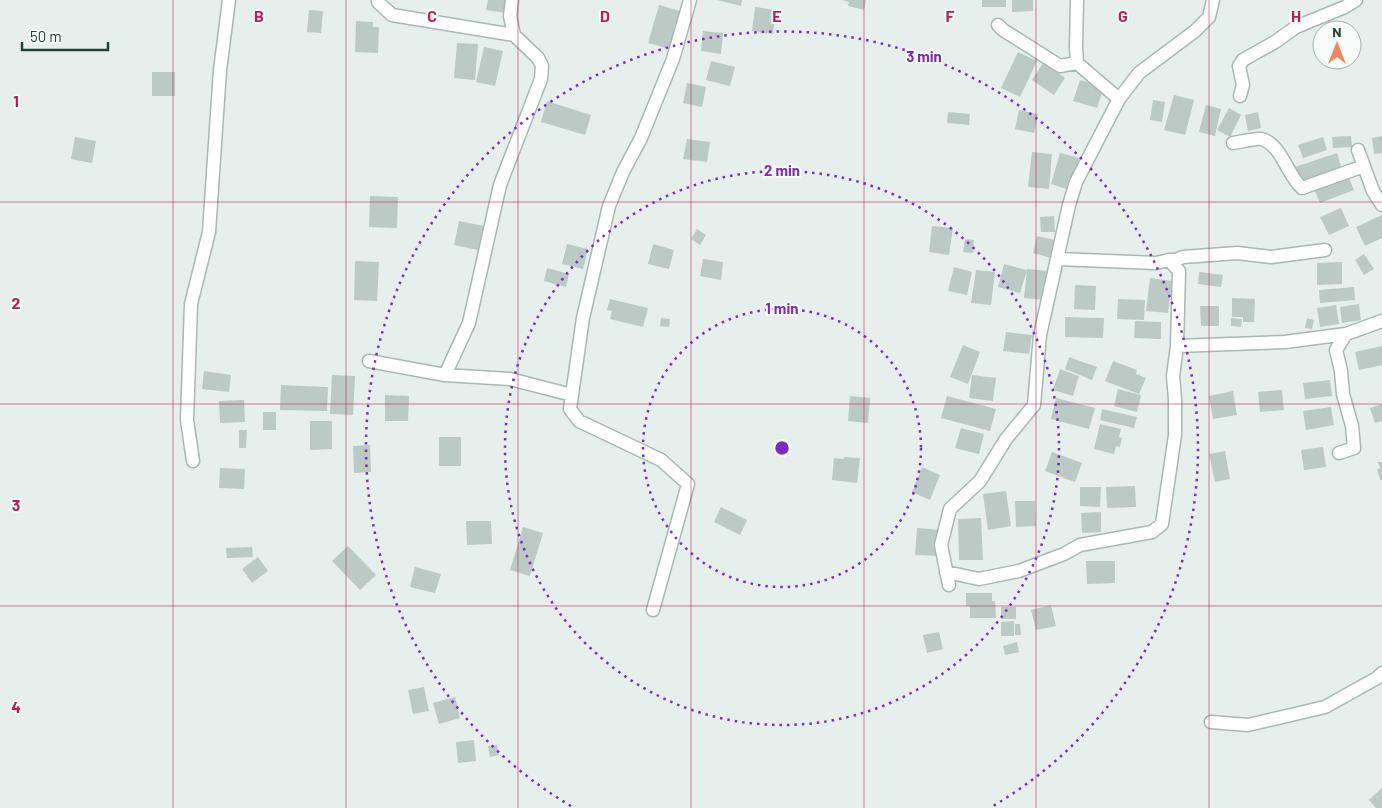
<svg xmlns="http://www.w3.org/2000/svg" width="1382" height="808" font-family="Barlow,sans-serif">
	<rect width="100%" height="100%" fill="#e6efeb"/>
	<path fill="#bbcac4" d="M488,0H509L506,13L486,10Z
		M717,0H742L741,6Z
		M842,0H866L864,10L848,6L849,2Z
		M982,0H1006V7H982Z
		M1012,0H1033V11L1012,12Z
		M659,5L680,11L669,49L648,43Z
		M755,7L776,10L773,34L752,31Z
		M309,10L323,11L321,33L307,32Z
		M356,21L373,22V27H379L378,53L355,52Z
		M703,31L723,33L721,54L701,51Z
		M457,43L478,44L475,80L454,78Z
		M484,47L503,51L495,86L476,82Z
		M1018,52L1037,61L1020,97L1001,88Z
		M711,61L735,67L730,86L706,80Z
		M1043,63L1065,78L1054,95L1032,80Z
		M152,72H175V96H152Z
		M1080,80L1104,87L1097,108L1073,101Z
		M687,83L706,87L702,107L683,103Z
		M1174,95L1194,100L1185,135L1164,130Z
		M1153,100L1165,102L1162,122L1150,120Z
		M547,101L591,115L585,135L541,122Z
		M1206,105L1221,109L1215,136L1199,132Z
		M1229,108L1241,115L1230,137L1217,130Z
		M1019,110L1038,114L1034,133L1015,129Z
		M948,112L970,114L969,125L947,123Z
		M1258,112L1261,128L1248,131L1245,115Z
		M1351,136L1352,147L1333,148L1332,137Z
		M1382,136V153L1374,154L1372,138Z
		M75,137L96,141L92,163L71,159Z
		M1323,137L1327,150L1303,158L1298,145Z
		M687,139L710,142L707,162L683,159Z
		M1032,152L1052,154L1049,189L1028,187Z
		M1060,153L1079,158L1070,190L1051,184Z
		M1337,153L1342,170L1301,183L1295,167Z
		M1348,176L1354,190L1320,203L1314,189Z
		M370,196L398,197L397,228L369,227Z
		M1341,208L1349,226L1329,235L1320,217Z
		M1382,215V238L1365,246L1356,227Z
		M1054,216L1055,232H1041L1040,217Z
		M459,221L484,226L478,250L454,245Z
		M932,226L953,228L949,255L929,252Z
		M697,229L706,235L700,245L691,239Z
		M1037,236L1055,240L1051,258L1033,253Z
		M965,239L974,240L973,253L963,252Z
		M567,244L588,249L583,269L562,264Z
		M653,244L674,250L669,269L648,264Z
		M1364,254L1374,269L1364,275L1355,260Z
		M703,259L723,262L721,280L700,276Z
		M355,261L379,262L377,301L354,300Z
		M1342,262V284L1317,285V263Z
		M1004,264L1027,270L1020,293L998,287Z
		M954,267L972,272L967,295L948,291Z
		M547,268L569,274L566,287L544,281Z
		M1027,269L1048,271L1045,300L1024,298Z
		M976,270L995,272L991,305L971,303Z
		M1199,272L1223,275L1221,287L1198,284Z
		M1150,278L1172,281L1168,313L1146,311Z
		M1075,285L1096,286L1095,310L1074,309Z
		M1354,287L1355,300L1320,303L1319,290Z
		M1232,298L1255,299L1254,322H1243V317H1232Z
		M610,299L648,308L643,327L610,319L612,311L607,310Z
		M1118,299L1145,300L1144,320L1117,319Z
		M1359,304L1361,320L1342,323L1340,307Z
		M1336,305L1339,324L1320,327L1317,308Z
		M1200,306H1219V326H1201Z
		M1065,317L1104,318L1103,338L1065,337Z
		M661,318L670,319L669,327L660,326Z
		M1231,318L1242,319L1241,327L1231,326Z
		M1307,318L1314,320L1312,329L1305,328Z
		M1135,321L1161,322V339L1134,338Z
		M1006,332L1032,335L1029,354L1003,351Z
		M963,345L980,352L968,384L950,377Z
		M1382,346V365L1359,370L1355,352Z
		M1069,357L1097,367L1092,380L1065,369Z
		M1113,361L1137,370L1136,374L1146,378L1139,394L1105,381Z
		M1060,369L1079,376L1073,396L1053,390Z
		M204,371L231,375L229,392L202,389Z
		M332,375L355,376L353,415L330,414Z
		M972,375L996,378L993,401L969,398Z
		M1330,380L1332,396L1305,399L1303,383Z
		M281,385L328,387L327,411L280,410Z
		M1118,389L1141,395L1137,412L1114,406Z
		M1282,390L1284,410L1260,412L1258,392Z
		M1233,391L1237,415L1213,419L1209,396Z
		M385,395L409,396L408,421H385Z
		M850,396L870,398L868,423L848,421Z
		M947,396L996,409L990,431L941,418Z
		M1056,398L1095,408L1089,429L1051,419Z
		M244,400L245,422L220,423L219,401Z
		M1382,404V421L1375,423L1370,408Z
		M1331,407L1334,425L1306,430L1303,411Z
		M1102,409L1137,417L1134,428L1100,420Z
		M263,412H276V430H263Z
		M310,421H332V449L310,450Z
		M1100,424L1121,429L1119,437L1122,438L1120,447L1116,446L1114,454L1094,449Z
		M961,428L984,434L979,454L955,448Z
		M239,430H247L246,448H239Z
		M439,437H461V466H439Z
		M370,445L371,472L354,473L353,446Z
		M1323,447L1326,467L1304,470L1301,450Z
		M1225,451L1230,479L1215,482L1209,454Z
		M1052,452L1082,463L1075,482L1045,471Z
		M844,457L860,458L857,483L832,480L834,458L844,459Z
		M1378,462H1382V480H1380L1377,469H1380Z
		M922,467L940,475L930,500L912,492Z
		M220,468L245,469L244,489L219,488Z
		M1135,486L1136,507L1107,508L1106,487Z
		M1080,487H1101L1100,507L1080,506Z
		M1006,491L1011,526L988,530L983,494Z
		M1015,501H1035L1036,526L1016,527Z
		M721,507L747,520L740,535L714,522Z
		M1101,512V532L1082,533L1081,513Z
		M981,518L983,560H959L958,519Z
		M466,521H491L492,544L467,545Z
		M523,527L543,533L530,576L510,570Z
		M917,528L941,530L939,556L915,555Z
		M348,546L376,575L360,590L332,561Z
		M252,547L253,557L227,558L226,548Z
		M258,557L268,571L252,583L242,569Z
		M1086,561H1115V583L1087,584Z
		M415,567L441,574L435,593L410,587Z
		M966,593H992V601H995L996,618H970V606H966Z
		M1051,605L1056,626L1036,630L1031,610Z
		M1001,607H1016V619H1001Z
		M1014,621V636H1001V622Z
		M1015,624H1020L1021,635H1015Z
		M939,632L943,649L927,653L923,635Z
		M1017,642L1019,652L1005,655L1003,646Z
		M424,687L429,711L413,714L408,690Z
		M455,697L460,718L439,724L433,703Z
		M474,740L476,761L458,763L456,742Z
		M497,745L499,755L490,757L488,746Z
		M1382,788V808H1376L1369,800Z"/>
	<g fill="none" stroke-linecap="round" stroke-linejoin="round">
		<defs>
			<path id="minor" d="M378,0V2L392,15L514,35
				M1077,0L1076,47L1077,63
				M998,25L1003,30L1060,66L1077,63L1119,99
				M1240,96L1243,85L1239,66L1243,60L1275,42L1296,27L1345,7L1356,0
				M1233,143C1240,142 1256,138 1261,139C1281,143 1288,177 1302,188L1364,166
				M1358,150L1373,191L1382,205
				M1169,260H1176L1183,257L1237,253L1271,257L1325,250
				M1177,346L1285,342L1346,334L1382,321
				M369,361L445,375L469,323L500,185L541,79L542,66L538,58L514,35L510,16L512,0
				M445,375L510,379L572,395
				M1339,453L1354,448L1352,426L1343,394L1341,371L1336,350L1346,334
				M193,461L187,420L191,304L209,232L220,70L229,0
				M946,572L979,579L1019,571L1064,554L1080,545L1152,532L1162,524L1175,435V399L1173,376L1177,346L1179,271L1169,260L1156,263L1058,259
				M949,585L941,545L950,509L980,481L1006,439L1034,405L1040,335L1069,205L1076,182L1119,99L1139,73L1195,31L1209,17L1213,0
				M653,610L688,484L661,460L579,421L570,409L583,318L609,206L623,172L641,138L673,59L690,0
				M1211,722L1248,725L1325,707L1377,678L1382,673"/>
		</defs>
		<use href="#minor" stroke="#a8b8b2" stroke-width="15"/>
		<use href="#minor" stroke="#fff" stroke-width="12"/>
	</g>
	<path fill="none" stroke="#c2185b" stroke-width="1" stroke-opacity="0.55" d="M173,0V808M346,0V808M518,0V808M691,0V808M864,0V808M1036,0V808M1209,0V808M0,202H1382M0,404H1382M0,606H1382"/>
	<g fill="none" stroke="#7b2cbf" stroke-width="2.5" stroke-dasharray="2.5 5">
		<circle cx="782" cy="448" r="139"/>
		<circle cx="782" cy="448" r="277"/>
		<path d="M571 806A416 416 0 1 1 993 806"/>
	</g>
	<g font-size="16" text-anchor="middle" font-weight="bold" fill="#c2185b" stroke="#f7fbf9" stroke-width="4" stroke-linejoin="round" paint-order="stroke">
		<text x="259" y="22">B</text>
		<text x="432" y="22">C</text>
		<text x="605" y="22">D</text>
		<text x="777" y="22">E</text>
		<text x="950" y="22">F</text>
		<text x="1123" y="22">G</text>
		<text x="1296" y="22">H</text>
		<text x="16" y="107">1</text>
		<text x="16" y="309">2</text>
		<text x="16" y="511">3</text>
		<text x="16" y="713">4</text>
	</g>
	<circle cx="782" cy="448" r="8" fill="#7b2cbf" stroke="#f7fbf9" stroke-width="2.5"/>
	<g font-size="15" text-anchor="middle" font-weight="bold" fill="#7b2cbf" stroke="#f7fbf9" stroke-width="4" stroke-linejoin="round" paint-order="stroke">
		<text x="924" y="62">3 min</text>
		<text x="782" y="176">2 min</text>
		<text x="782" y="314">1 min</text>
	</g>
	<g transform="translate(1337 45)"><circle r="24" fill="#f7fbf9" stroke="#a3b1ad"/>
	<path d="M0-4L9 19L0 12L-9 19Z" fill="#f4845f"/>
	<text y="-8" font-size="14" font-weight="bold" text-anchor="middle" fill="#24423a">N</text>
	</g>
	<path d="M22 42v8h86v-8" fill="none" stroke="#24423a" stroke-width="2.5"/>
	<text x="30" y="42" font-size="15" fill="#24423a" stroke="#f7fbf9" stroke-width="4" paint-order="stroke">50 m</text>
</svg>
